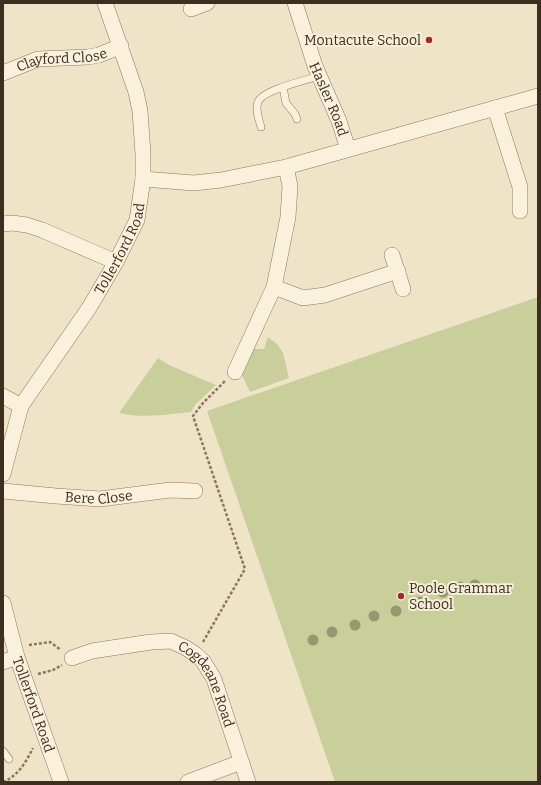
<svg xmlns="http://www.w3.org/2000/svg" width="541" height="785" font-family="Bitter,serif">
	<rect width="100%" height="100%" fill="#f0e4c8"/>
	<path fill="#c9cf9b" d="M538,297V782H335L207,411Z
		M268,337L278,345L283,353L289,378L250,392L240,371L250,349H264Z
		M158,358L169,365L216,385L196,404L191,412C167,414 143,419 119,413Z"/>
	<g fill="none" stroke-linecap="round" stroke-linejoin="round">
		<defs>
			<path id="service" d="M283,87L286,103L295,114L297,119
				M261,127C259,119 255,110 258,102C262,90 307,80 319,76
				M3,751L9,759"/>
			<g id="minor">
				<path id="s1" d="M295,3L315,66L339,121L348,149"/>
				<path d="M191,9L207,3"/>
				<path id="s2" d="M3,73L38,59L88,57L99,55L121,46"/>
				<path d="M495,108L520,187V211"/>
				<path d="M143,179L194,183L221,180L286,167L538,96"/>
				<path d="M3,224L12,223L27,225L42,230L116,262"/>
				<path d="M392,255L403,289"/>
				<path d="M274,287L303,298L325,295L398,271"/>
				<path d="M235,372L274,287L288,217L290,186L286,167"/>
				<path d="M3,396L21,406"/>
				<path id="s3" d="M3,474L21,406L89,308L116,262L137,220L143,179V154L140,111L136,92L105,3"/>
				<path id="s4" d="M3,491L56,496L100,499L170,490L195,491"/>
				<path id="s5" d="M3,603L17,657L61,782"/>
				<path id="s6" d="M72,658L92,651L151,642L171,641L186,648L195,654L203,661L214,679L248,782"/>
				<path d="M3,662L17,657"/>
				<path d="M188,782L241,762"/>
			</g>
		</defs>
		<use href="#service" stroke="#8d765c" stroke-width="8"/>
		<use href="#minor" stroke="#8d765c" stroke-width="16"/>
		<path stroke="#8d765c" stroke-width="2.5" stroke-dasharray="3 2" stroke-linecap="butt" d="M203,642L245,569L193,416L203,403L225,381
			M29,645L50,642L61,650
			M38,674L53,670L62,665
			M3,782C18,776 26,762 33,748"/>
		<use href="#service" stroke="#faf1dc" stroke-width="7"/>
		<use href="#minor" stroke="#faf1dc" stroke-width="15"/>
	</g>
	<g fill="#96986f">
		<circle cx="475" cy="585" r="5.5"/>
		<circle cx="460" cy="587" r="5.5"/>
		<circle cx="443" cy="592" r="5.5"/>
		<circle cx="420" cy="602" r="5.5"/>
		<circle cx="396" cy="611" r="5.5"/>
		<circle cx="374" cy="616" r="5.5"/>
		<circle cx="355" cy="625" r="5.5"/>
		<circle cx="332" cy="632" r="5.5"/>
		<circle cx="313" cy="640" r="5.5"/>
	</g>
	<g fill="#9e2a2b" stroke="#f7eed8" stroke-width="1.5">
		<circle cx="429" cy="40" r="4"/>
		<circle cx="401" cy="596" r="4"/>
	</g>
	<g text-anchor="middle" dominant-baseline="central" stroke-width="4" stroke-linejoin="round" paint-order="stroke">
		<g font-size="14" fill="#3d2e20" stroke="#f7eed8" text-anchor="end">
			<text x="421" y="40">Montacute School</text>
			<text x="409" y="588" text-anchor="start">Poole Grammar<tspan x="409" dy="16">School</tspan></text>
		</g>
		<g font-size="14" fill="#3d2e20" stroke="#f7eed8">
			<text stroke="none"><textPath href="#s2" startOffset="61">Clayford Close</textPath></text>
			<text stroke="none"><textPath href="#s1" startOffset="102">Hasler Road</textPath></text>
			<text stroke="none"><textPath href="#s3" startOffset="257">Tollerford Road</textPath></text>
			<text stroke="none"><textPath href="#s4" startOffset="96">Bere Close</textPath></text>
			<text stroke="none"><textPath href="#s6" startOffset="160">Cogdeane Road</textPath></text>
			<text stroke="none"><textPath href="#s5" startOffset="106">Tollerford Road</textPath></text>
		</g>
	</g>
	<rect width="541" height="785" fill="none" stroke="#3d2e20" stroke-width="8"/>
</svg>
